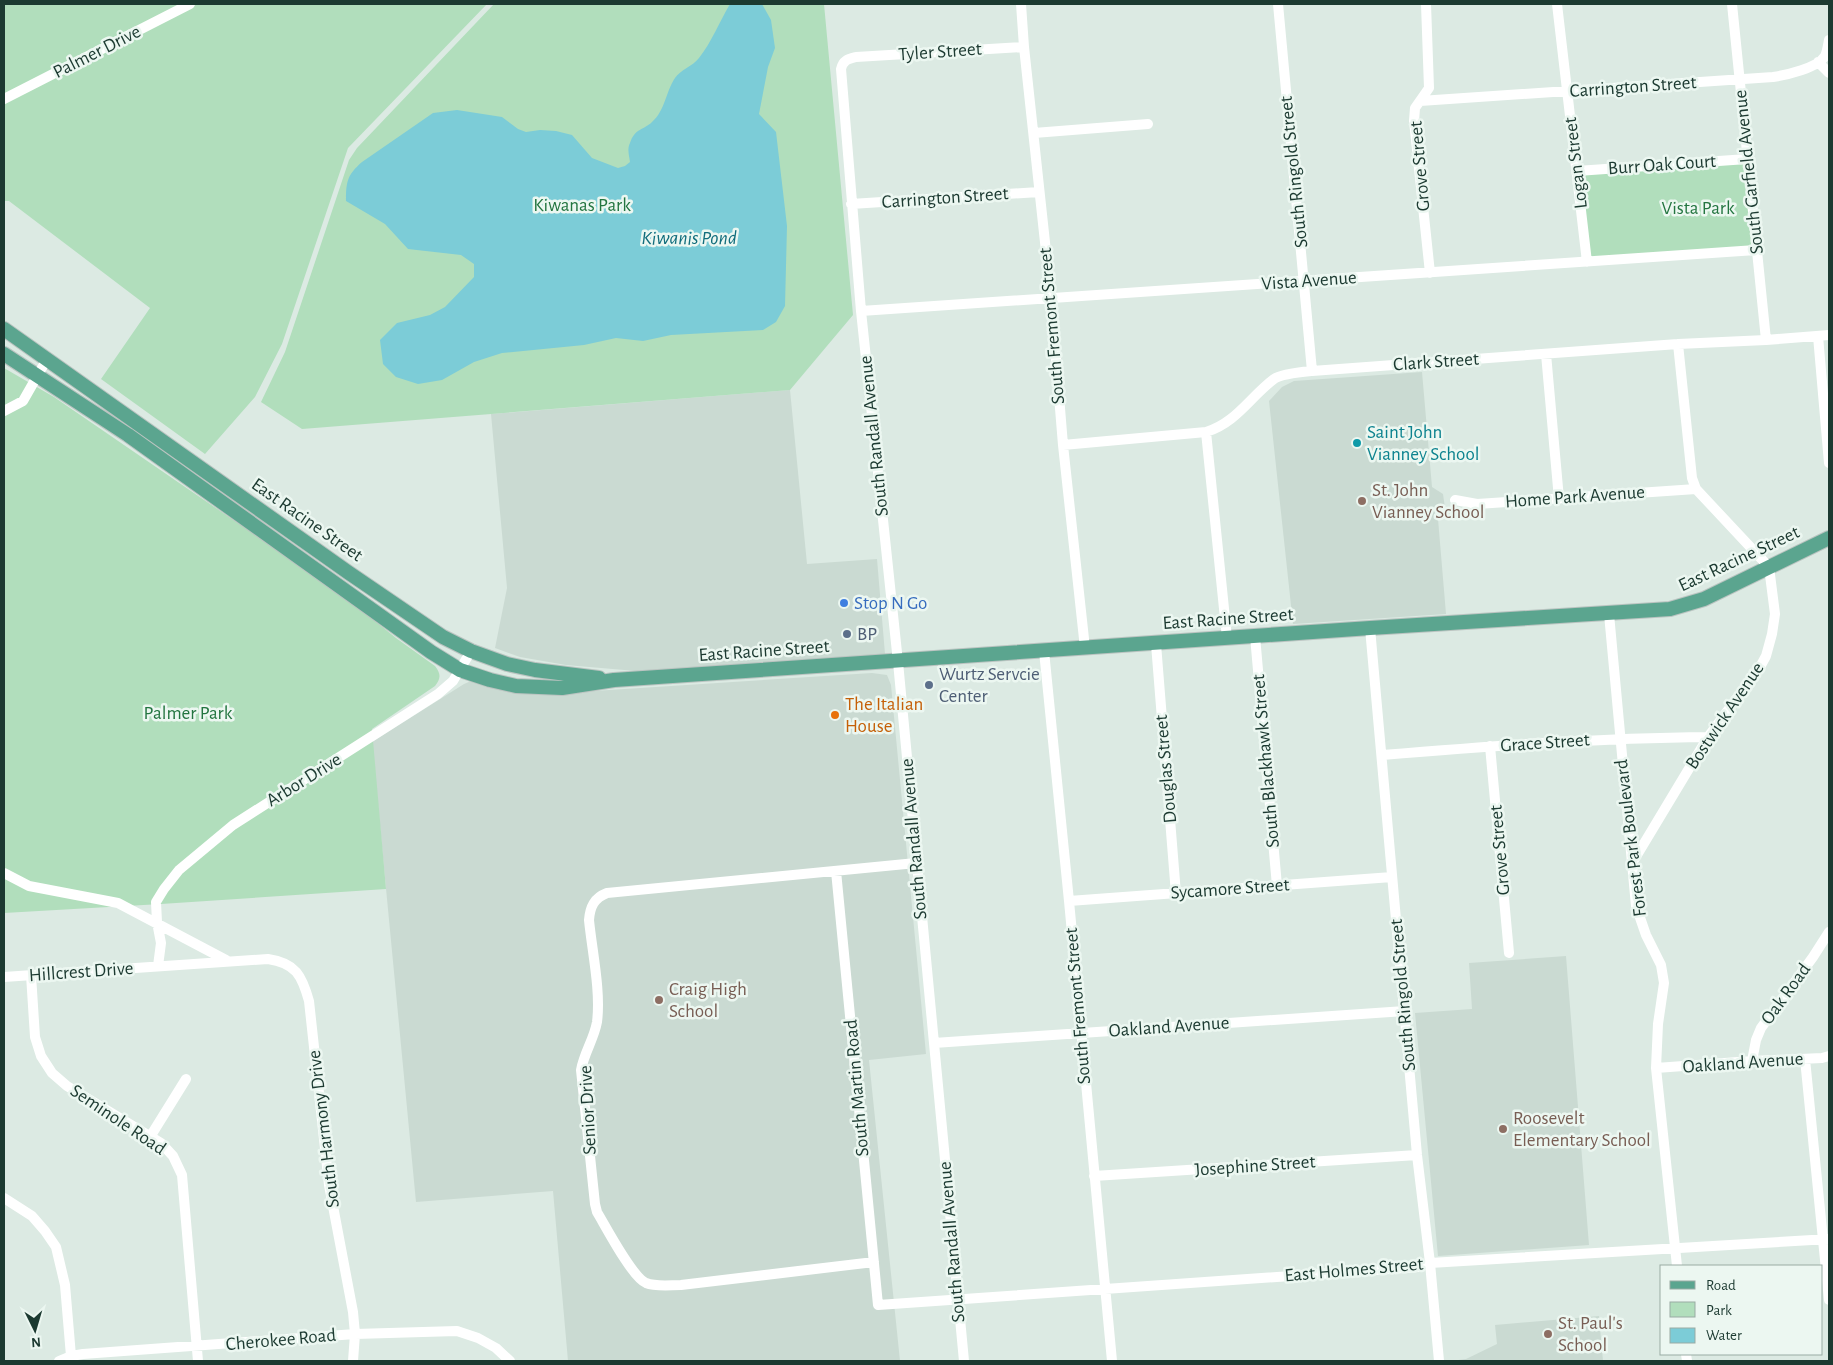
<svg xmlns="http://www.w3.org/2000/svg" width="1833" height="1365" font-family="'Alegreya Sans',sans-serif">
	<rect width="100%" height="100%" fill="#dceae3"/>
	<path fill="#cadad2" d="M1422,372L1432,487L1443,494L1445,508L1438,519L1446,614L1293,624L1269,401L1282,387L1294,381Z
		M790,390L807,564L877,559L885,654L742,666L636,671L566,665L520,657L495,648L507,588L491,414Z
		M872,673L887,675L891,685L926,1054L869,1060L900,1361H568L553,1191L416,1202L372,742L464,684L471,681L563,693Z
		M1566,956L1589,1245L1438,1256L1415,1013L1472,1009L1469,963Z
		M1599,1316L1603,1361H1451L1466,1359L1497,1344L1495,1325Z"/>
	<path fill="#b1debc" d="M4,4H487L348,148L282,344L255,397L205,454L101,379L150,308L9,201H4Z
		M494,4H824L853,315L790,390L302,429L261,402L285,352L349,160L357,148Z
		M1747,159L1756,250L1587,262L1577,171Z
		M4,368L54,397L344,596L396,638L435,666C441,674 441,678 435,686L372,729L386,889L161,904L4,913Z"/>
	<path fill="#7cccd7" d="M730,4H762L771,20L775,48L768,67L759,114L776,132L787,226L785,306L776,322L763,330L671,335L643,341L616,338L584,345L502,353L474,362L442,380L418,384L396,377L383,364L380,340L397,323L430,315L445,307L474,277V264L461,255L408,249L385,224L346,201C346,182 347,175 362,162L433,113L457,110L502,117L518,129L526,132L540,130L556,131L572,135L592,158L618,168L625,166L630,162C629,155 627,149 630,143C635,128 644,130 652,122C665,111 666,91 675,78C680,70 693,66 699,58C711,43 720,21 730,4Z"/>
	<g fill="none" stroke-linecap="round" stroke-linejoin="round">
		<defs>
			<path id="major" d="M4,329L349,573L443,637L471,651L507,664L535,670L599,678
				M4,354L128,435L431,652L460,670L490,680L516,686L562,688L614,680L1370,628L1670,609L1704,599L1829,538"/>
		</defs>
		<use href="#major" stroke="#bbc4c1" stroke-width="16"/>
		<path stroke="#fff" stroke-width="10" d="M1021,4L1024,47L1051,298L1063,445L1085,648
			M1278,4L1312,371
			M1426,4L1429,88L1415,108L1414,121L1430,273
			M1557,4L1587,262
			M1732,4L1766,340
			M1818,62L1829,73
			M4,99L190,4
			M1420,101L1773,77C1786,75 1818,68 1825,56C1827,52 1828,45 1829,40
			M1034,133L1148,124
			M1577,171L1747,159
			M851,204L1039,192
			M861,311L1756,250
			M1818,336L1829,463
			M1546,354L1559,499
			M4,411L23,401L47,359
			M1206,432L1227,638
			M1063,445L1206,432C1236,423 1250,397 1274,379C1281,374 1302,372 1312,371L1678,344L1766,340L1829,335
			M1455,500L1477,504L1696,489
			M1609,614L1636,906L1646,935L1661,965L1664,983L1658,1024L1656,1068L1677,1266
			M1370,628L1417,1155L1430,1263L1439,1361
			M1255,636L1277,886
			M1156,644L1176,894
			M1044,651L1069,901L1112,1361
			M1490,746L1509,953
			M1382,755C1491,746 1599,738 1708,737
			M1631,865L1708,737L1760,667L1766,656L1772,634L1775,614L1769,567L1696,489L1692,478L1678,344
			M836,871L878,1305L1418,1267L1430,1263L1829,1239
			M4,873L29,886L118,903L226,960
			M1069,901L1392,877
			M158,966L161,943L157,922L156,902L164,889L179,870L233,825L438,694L453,681L471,651
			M31,975L35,1037L41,1056L52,1073L67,1086L161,1143L173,1156L182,1175L198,1361
			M4,977L268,959C296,963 302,976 309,1001L329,1185L353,1312L355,1334L353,1361
			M934,1043L1405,1011
			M1805,1059L1829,1300
			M1752,1061L1756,1040L1761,1028L1813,957L1829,932
			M1656,1068L1752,1061L1822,1058L1829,1056
			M150,1137L186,1079
			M1094,1176L1417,1155
			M4,1198L32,1216L45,1231L56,1247L65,1285L71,1356
			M874,1262L681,1285C670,1285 656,1287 646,1283C632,1277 606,1227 597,1212L595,1204L581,1070C584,1053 594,1039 597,1022C601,991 592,951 589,920C590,907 594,898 607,893L916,863
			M1686,1354L1687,1361
			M59,1361L71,1356L83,1354L355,1334L457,1331L478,1338L496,1348L510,1361
			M964,1361L898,662L861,311L841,69C843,60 848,59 856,57L1024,47"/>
		<use href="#major" stroke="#5ba58f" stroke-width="14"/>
	</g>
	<circle fill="#0f9aa8" stroke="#ecf7f1" stroke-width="2" cx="1357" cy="443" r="5"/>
	<g fill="#8d6e63" stroke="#ecf7f1" stroke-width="2">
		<circle cx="1362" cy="501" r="5"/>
		<circle cx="659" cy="1000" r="5"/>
		<circle cx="1503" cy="1129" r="5"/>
		<circle cx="1548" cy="1334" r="5"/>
	</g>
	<circle fill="#3f7fe0" stroke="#ecf7f1" stroke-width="2" cx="844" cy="603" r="5"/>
	<g fill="#5c6f8a" stroke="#ecf7f1" stroke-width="2">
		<circle cx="847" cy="634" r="5"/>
		<circle cx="929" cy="685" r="5"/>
	</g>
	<circle fill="#e8710a" stroke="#ecf7f1" stroke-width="2" cx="835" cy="715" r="5"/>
	<g text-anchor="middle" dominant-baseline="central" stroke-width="5" stroke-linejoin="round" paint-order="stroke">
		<g font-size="19" fill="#1c3a31" stroke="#ecf7f1">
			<text transform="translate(97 52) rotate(-27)">Palmer Drive</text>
			<text transform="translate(940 52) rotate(-4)">Tyler Street</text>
			<text transform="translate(1633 87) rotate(-4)">Carrington Street</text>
			<text transform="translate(1576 163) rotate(-97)">Logan Street</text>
			<text transform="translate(1662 165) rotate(-4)">Burr Oak Court</text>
			<text transform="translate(1420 166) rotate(-95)">Grove Street</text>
			<text transform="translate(1294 172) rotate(-96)">South Ringold Street</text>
			<text transform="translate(1749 172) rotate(-96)">South Garfield Avenue</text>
			<text transform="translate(945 198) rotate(-4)">Carrington Street</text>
			<text transform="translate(1309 281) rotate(-4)">Vista Avenue</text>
			<text transform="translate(1052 326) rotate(-95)">South Fremont Street</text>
			<text transform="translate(1436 362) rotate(-4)">Clark Street</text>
			<text transform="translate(874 436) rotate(-96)">South Randall Avenue</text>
			<text transform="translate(1575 497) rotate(-4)">Home Park Avenue</text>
			<text transform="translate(307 520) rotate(35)">East Racine Street</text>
			<text transform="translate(1739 559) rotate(-25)">East Racine Street</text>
			<text transform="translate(1228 619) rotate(-4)">East Racine Street</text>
			<text transform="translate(764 651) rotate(-4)">East Racine Street</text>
			<text transform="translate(1725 716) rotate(-56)">Bostwick Avenue</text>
			<text transform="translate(1545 743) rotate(-4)">Grace Street</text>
			<text transform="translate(1266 761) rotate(-95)">South Blackhawk Street</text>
			<text transform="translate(1166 769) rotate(-95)">Douglas Street</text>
			<text transform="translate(304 780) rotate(-32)">Arbor Drive</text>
			<text transform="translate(1631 838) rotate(-97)">Forest Park Boulevard</text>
			<text transform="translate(914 839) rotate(-95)">South Randall Avenue</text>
			<text transform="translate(1500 850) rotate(-95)">Grove Street</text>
			<text transform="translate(1230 889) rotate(-4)">Sycamore Street</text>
			<text transform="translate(81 972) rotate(-4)">Hillcrest Drive</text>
			<text transform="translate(1786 994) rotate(-54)">Oak Road</text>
			<text transform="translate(1403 995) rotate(-95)">South Ringold Street</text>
			<text transform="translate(1078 1006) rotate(-95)">South Fremont Street</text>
			<text transform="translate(1169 1027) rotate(-4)">Oakland Avenue</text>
			<text transform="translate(1743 1063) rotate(-4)">Oakland Avenue</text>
			<text transform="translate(857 1088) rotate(-95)">South Martin Road</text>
			<text transform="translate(588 1110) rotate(-93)">Senior Drive</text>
			<text transform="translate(118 1120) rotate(34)">Seminole Road</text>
			<text transform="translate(324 1129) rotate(-97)">South Harmony Drive</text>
			<text transform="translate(1255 1166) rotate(-4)">Josephine Street</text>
			<text transform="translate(952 1242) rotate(-95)">South Randall Avenue</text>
			<text transform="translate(1354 1270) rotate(-5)">East Holmes Street</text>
			<text transform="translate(281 1340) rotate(-5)">Cherokee Road</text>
		</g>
		<g font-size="19" fill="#237540" stroke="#ecf7f1">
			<text x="582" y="205">Kiwanas Park</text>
			<text x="1698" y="208">Vista Park</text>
			<text x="188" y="713">Palmer Park</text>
		</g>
		<g font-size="19" fill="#0d838f" stroke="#ecf7f1" text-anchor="start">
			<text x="1367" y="432">Saint John<tspan x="1367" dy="22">Vianney School</tspan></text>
		</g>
		<g font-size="19" fill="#785e54" stroke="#ecf7f1" text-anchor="start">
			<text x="1372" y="490">St. John<tspan x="1372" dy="22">Vianney School</tspan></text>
			<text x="669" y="989">Craig High<tspan x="669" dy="22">School</tspan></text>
			<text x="1513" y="1118">Roosevelt<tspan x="1513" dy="22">Elementary School</tspan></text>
			<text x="1558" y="1323">St. Paul's<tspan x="1558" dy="22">School</tspan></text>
		</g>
		<g font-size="19" fill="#366cbe" stroke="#ecf7f1" text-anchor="start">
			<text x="854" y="603">Stop N Go</text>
		</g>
		<g font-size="19" fill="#4e5e75" stroke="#ecf7f1" text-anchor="start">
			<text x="857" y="634">BP</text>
			<text x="939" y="674">Wurtz Servcie<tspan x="939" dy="22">Center</tspan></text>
		</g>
		<g font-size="19" fill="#c56008" stroke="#ecf7f1" text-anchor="start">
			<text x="845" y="704">The Italian<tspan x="845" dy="22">House</tspan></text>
		</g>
		<g font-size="20" font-style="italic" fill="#116d7c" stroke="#ecf7f1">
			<text x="689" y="238">Kiwanis Pond</text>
		</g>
	</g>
	<rect width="1833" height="1365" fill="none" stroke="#1c3a31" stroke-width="10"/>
	<rect x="1660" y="1265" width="162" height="90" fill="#ecf7f1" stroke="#99aba4"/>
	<rect x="1670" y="1281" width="25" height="8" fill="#5ba58f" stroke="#99aba4"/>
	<text x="1706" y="1290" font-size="15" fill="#1c3a31">Road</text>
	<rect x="1670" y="1302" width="25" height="15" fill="#b1debc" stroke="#99aba4"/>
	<text x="1706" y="1315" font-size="15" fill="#1c3a31">Park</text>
	<rect x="1670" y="1328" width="25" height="15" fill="#7cccd7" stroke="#99aba4"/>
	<text x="1706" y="1340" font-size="15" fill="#1c3a31">Water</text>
	<g transform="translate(35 1330) rotate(175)" stroke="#ecf7f1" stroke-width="4" paint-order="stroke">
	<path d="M0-4L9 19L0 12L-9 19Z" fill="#1c3a31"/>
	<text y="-8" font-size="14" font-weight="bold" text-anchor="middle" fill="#1c3a31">N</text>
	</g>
</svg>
